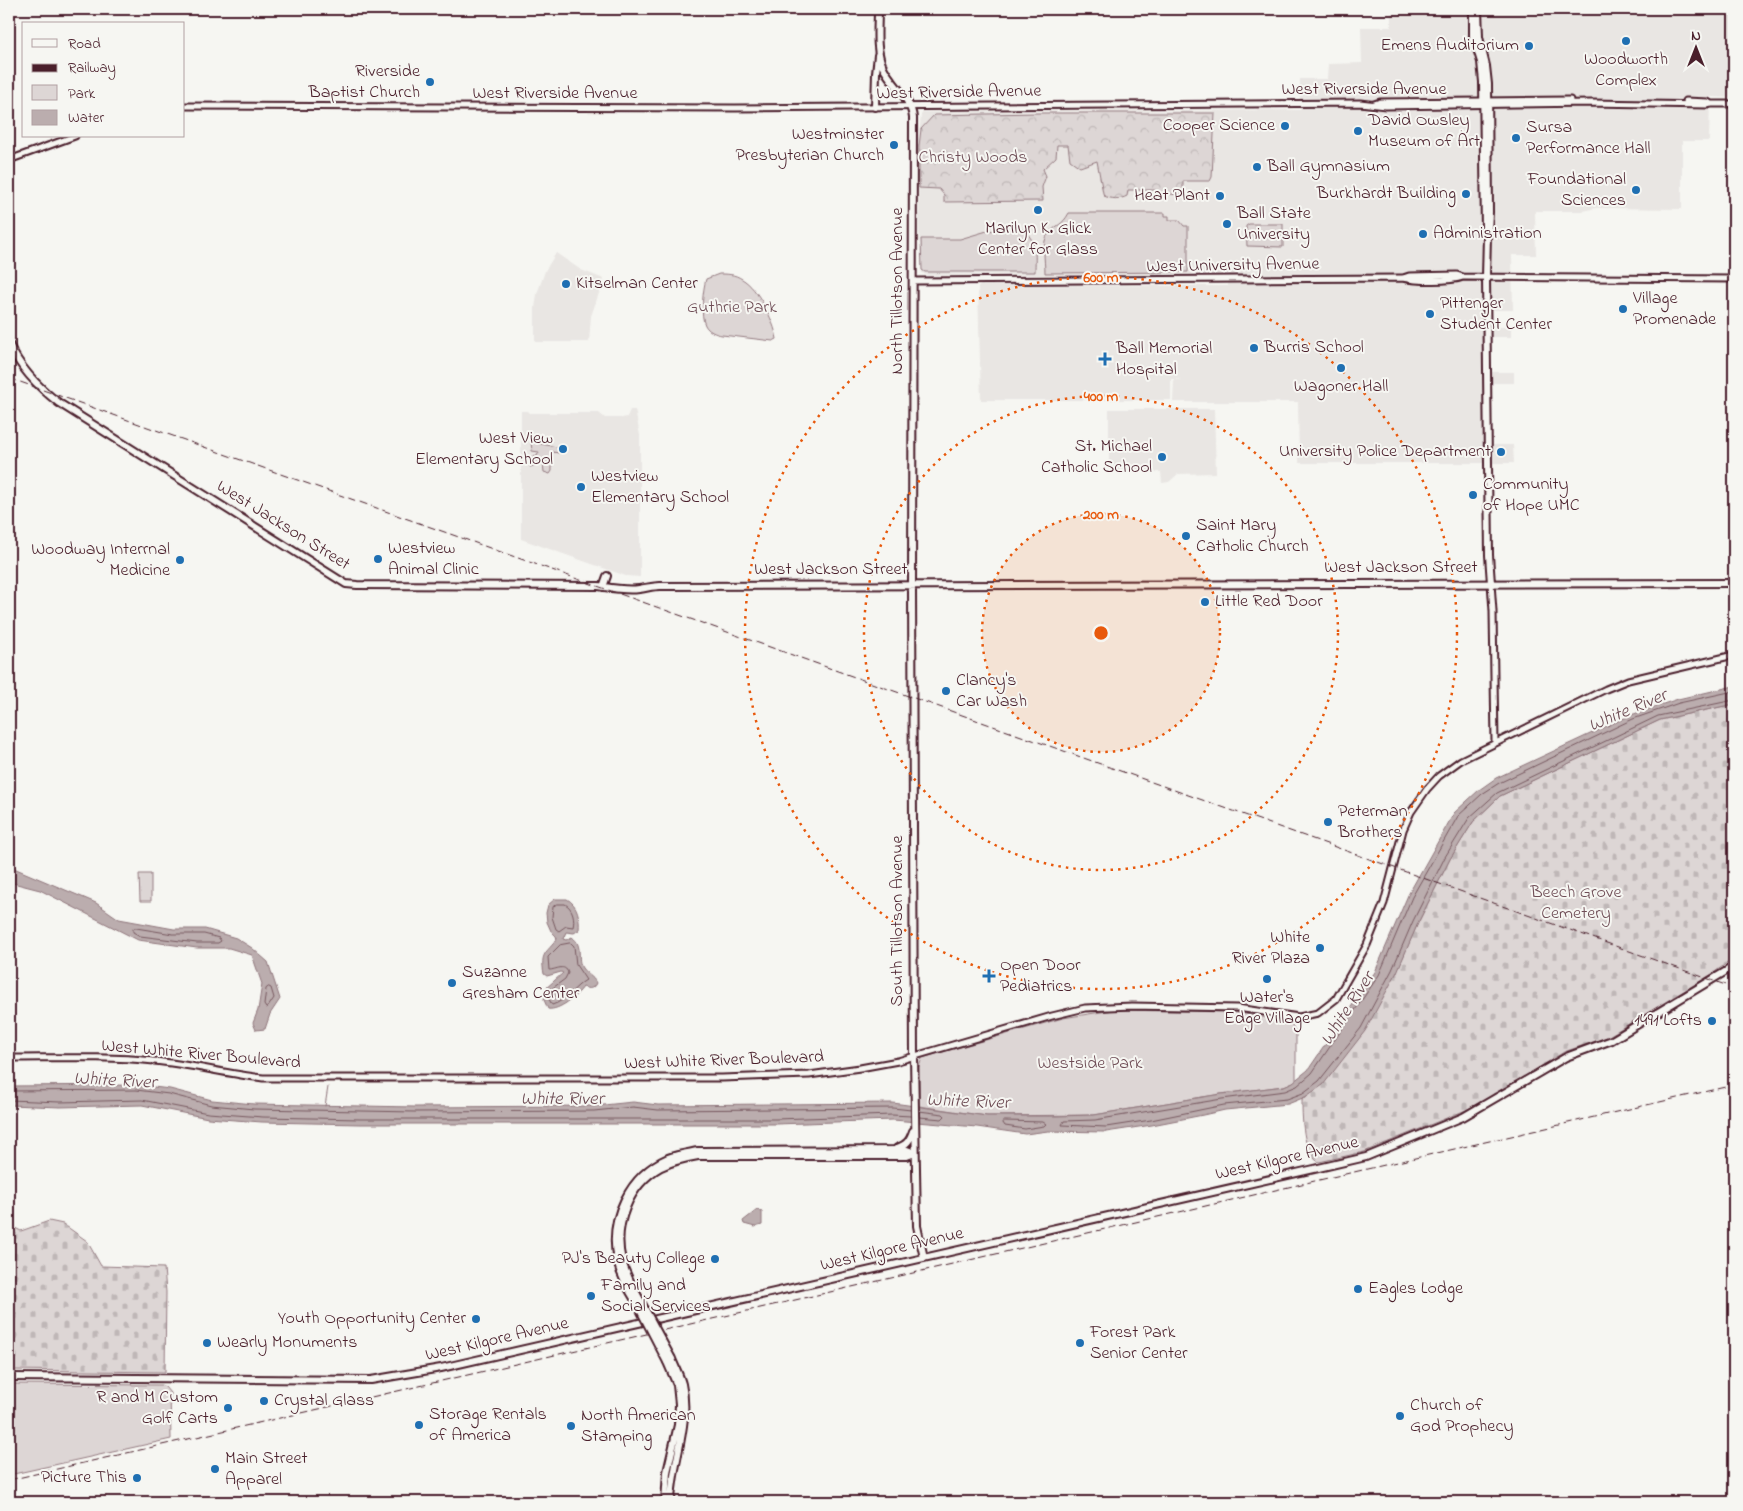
<svg xmlns="http://www.w3.org/2000/svg" width="1743" height="1511" font-family="'Indie Flower',sans-serif">
	<defs>
		<pattern id="forest-crowns" width="20" height="18" patternUnits="userSpaceOnUse" patternTransform="scale(1.25)"><rect width="20" height="18" fill="#ddd6d5"/><path d="M2 6a3 3 0 1 1 6 0M12 15a3 3 0 1 1 6 0" fill="none" stroke="#bfb7b7"/></pattern>
		<pattern id="cemetery-stones" width="16" height="16" patternUnits="userSpaceOnUse" patternTransform="scale(1.25)"><rect width="16" height="16" fill="#ddd6d5"/><path d="M2 7V4a2 2 0 0 1 4 0v3zM10 15v-3a2 2 0 0 1 4 0v3z" fill="#bfb7b7"/></pattern>
	</defs>
	<rect width="100%" height="100%" fill="#f6f6f2"/>
	<filter id="ink" filterUnits="userSpaceOnUse"><feTurbulence type="fractalNoise" baseFrequency=".02" numOctaves="2"/><feDisplacementMap in="SourceGraphic" scale="10" xChannelSelector="R" yChannelSelector="G"/><feConvolveMatrix kernelMatrix="1 2 1 2 8 2 1 2 1" color-interpolation-filters="sRGB"/></filter>
	<g filter="url(#ink)">
		<path fill="#e9e6e3" d="M1391,9H1734L1733,12L1734,98L1710,97L1709,141H1682V209L1597,208L1582,211H1535L1536,255H1512L1513,310H1483L1484,327H1511V337H1483L1484,372H1514V383H1484V445H1513L1514,463H1299L1298,402H1173L1174,380L1181,379H1171V400H981L978,287L981,285L1228,286L1229,274L926,275L922,273L919,236L918,146L921,115L923,112L1300,110V79H1327L1328,64L1362,63L1361,27H1391Z
			M556,253L581,270L604,279L591,316L589,342H535V308L537,294L545,271Z
			M1109,409H1214L1216,473L1178,474L1169,482L1162,483L1161,472H1109Z
			M630,410H635L640,435V577L626,576L521,539V411H527L529,413H599L605,418H622L627,417Z"/>
		<path fill="url(#forest-crowns)" stroke="#947a80" d="M1039,113H1215L1212,177L1210,181H1183V191L1179,195L1161,193L1155,190H1128L1127,196C1120,200 1111,199 1104,196L1103,193L1097,161L1080,167L1070,160L1068,145H1057L1056,157L1043,169L1046,176L1042,187L1043,201L944,202V195L939,189L919,188V146L921,129L934,115Z"/>
		<path fill="url(#cemetery-stones)" stroke="#947a80" d="M1734,704V958L1712,974L1607,1037L1564,1052L1502,1091L1466,1110L1364,1152L1319,1162C1302,1154 1302,1115 1302,1099L1306,1097L1396,973L1418,923L1450,859L1473,822L1500,796L1660,720Z
			M49,1221L63,1224L87,1241L101,1266L164,1268L166,1292L165,1372L9,1370V1225L21,1231Z"/>
		<path fill="#ddd6d5" stroke="#947a80" d="M1069,213H1165V216H1169V220H1179L1184,226H1188V272L1045,273C1045,261 1041,241 1049,233C1057,224 1062,226 1069,213Z
			M1249,224H1283V247L1247,246L1246,226Z
			M1008,229L1024,230C1038,244 1035,253 1035,272H925L922,270L921,239H960L987,231Z
			M719,274C727,274 735,274 742,279C758,288 774,321 777,339L773,341L722,335C715,334 708,331 705,325C700,316 703,289 706,279Z
			M531,442L557,447L559,449V453L552,452V471L550,474L544,472L543,463L530,467L531,457L537,456L539,452L532,451Z
			M139,874H151V901H140Z
			M1114,1010L1234,1012L1285,1021L1291,1023L1296,1033V1081L1284,1086L1221,1094L1094,1115L987,1116L919,1106V1067L922,1058L1063,1018Z
			M9,1384L161,1385L165,1387L170,1393L171,1439L9,1475Z"/>
		<path fill="#bbadae" stroke="#8e747a" d="M1734,686V704L1660,720L1500,796L1473,822L1450,859L1418,923L1397,972L1365,1031L1323,1085L1305,1097L1288,1104L1225,1110L1203,1115L1152,1125L1106,1132L1048,1131L1025,1134L977,1127L893,1120L776,1124H360L262,1122L208,1118L142,1105L60,1107L9,1105V1086L137,1085L170,1089L212,1100L254,1104L415,1107L594,1106L633,1102L658,1105L893,1103L987,1116H1055L1094,1115L1221,1094L1284,1086L1293,1082L1308,1070L1375,972L1408,895L1454,813L1479,790L1496,778L1631,715L1678,699Z
			M9,866L96,903L119,919L174,929H205L236,938L252,948L268,962L280,999L270,1014L265,1029L256,1030L253,1023L258,1010L262,984L252,955L229,948H197L138,940L40,890L9,882Z
			M555,899H567C578,905 580,918 579,930L574,933L566,932L563,939L566,940L572,937C584,946 576,958 582,968C586,974 593,976 596,983C593,990 588,989 583,987C577,996 559,1011 548,1009L544,1000L545,989L563,973L561,972L547,976L544,974C540,952 546,954 557,939L556,936L551,931L547,922L546,913L548,905Z
			M757,1210L762,1212V1225L755,1227L744,1224L743,1221Z"/>
		<g fill="none" stroke-linecap="round" stroke-linejoin="round">
			<path stroke="#77585f" stroke-width="1" d="M1734,691L1679,703L1633,719L1499,783L1482,794L1458,816L1412,897L1379,975L1312,1073L1297,1086L1285,1091L1222,1099L1095,1120L1064,1121L1062,1125L1106,1127L1151,1120L1224,1105L1287,1099L1303,1093L1319,1081L1361,1028L1392,970L1413,921L1445,857L1469,818L1497,793L1658,716L1734,700
				M557,904H565C573,908 575,919 573,927L566,926L559,931L556,929L552,917L553,907Z
				M136,928L173,934H204L219,938L221,941L218,943H197L140,936L133,932V929Z
				M571,943L574,946L576,965L586,980C575,986 566,1001 552,1005L549,999L550,990L565,979L568,973C565,963 556,970 549,970L548,957L560,945Z
				M269,987L271,988L274,998L268,1007L266,1008L264,1005L266,989Z
				M9,1091L136,1090L169,1094L211,1105L254,1109L415,1112L594,1111L633,1107L658,1110L893,1108L911,1110
				M9,1100L60,1102L142,1100L208,1113L263,1117L360,1119H776L892,1115L911,1116
				M919,1111L943,1114L945,1116L942,1119L919,1117
				M1005,1121L1043,1122L1046,1124L1044,1126L1025,1129L1005,1126L1003,1123Z"/>
			<path stroke="#8e747a" stroke-width="1" d="M325,1106L328,1087"/>
			<defs>
				<path id="minor" d="M1686,101L1708,102L1711,104
					M1374,104L1380,102L1570,100
					M184,106L735,108L1360,103L1386,106L1591,103L1708,105L1711,104H1734
					M9,160L75,136
					M1403,278L1409,276L1457,275L1463,277L1734,279
					M914,281L1402,278C1416,281 1450,282 1463,277
					M1491,583L1493,611L1495,743
					M9,1058C57,1058 106,1056 154,1061C190,1064 226,1074 263,1078H722L809,1075L860,1068L898,1061L1052,1016L1085,1008L1132,1006L1237,1008L1299,1017L1318,1013L1336,999L1367,945L1384,903L1403,830L1411,812L1427,789L1439,776L1461,760L1606,689L1628,680L1734,655"/>
				<path id="major" d="M878,9C878,29 875,49 883,67C892,85 911,98 913,118L912,591L914,1056L917,1226L924,1258
					M1473,9V36L1481,62L1483,82L1485,231
					M1478,9L1479,37L1486,66L1488,84L1489,212L1488,233L1487,236L1486,277L1489,555L1491,583
					M875,107L876,73L878,55
					M9,344C20,368 38,387 59,403L346,584L357,585L598,586C611,588 626,591 639,589C647,588 653,586 660,586L1734,583
					M603,587L607,576
					M897,1148C907,1145 910,1140 913,1131
					M640,1300C633,1287 626,1275 622,1261C613,1225 629,1185 661,1167C673,1161 686,1158 698,1156H907L915,1153
					M636,1302C628,1289 620,1275 617,1260C608,1219 629,1175 668,1158C678,1154 688,1153 698,1151L907,1150L915,1153
					M9,1377L371,1380L441,1368L1314,1169L1366,1157L1463,1117L1566,1057L1612,1040L1728,970L1734,965
					M665,1502L667,1472L678,1425L679,1404L677,1385L667,1362
					M671,1502C672,1463 691,1423 682,1384C680,1376 675,1367 672,1359"/>
			</defs>
			<use href="#minor" stroke="#4a1f2b" stroke-width="9"/>
			<use href="#major" stroke="#4a1f2b" stroke-width="10"/>
			<use href="#minor" stroke="#f6f6f2" stroke-width="5"/>
			<use href="#major" stroke="#f6f6f2" stroke-width="6"/>
			<path stroke="#4a1f2b" stroke-width="1" stroke-dasharray="8 4" stroke-linecap="butt" d="M9,378L1734,988
				M9,1480L1734,1085"/>
			<defs>
				<path id="major-bridge" d="M640,1300L672,1359
					M636,1302L667,1362"/>
			</defs>
			<use href="#major-bridge" stroke="#4a1f2b" stroke-width="10" stroke-linecap="butt"/>
			<use href="#major-bridge" stroke="#f6f6f2" stroke-width="6"/>
		</g>
	</g>
	<circle cx="1101" cy="633" r="119" fill="#e8590c" fill-opacity=".12"/>
	<g fill="none" stroke="#e8590c" stroke-width="2.5" stroke-dasharray="2.5 5">
		<circle cx="1101" cy="633" r="119"/>
		<circle cx="1101" cy="633" r="237"/>
		<circle cx="1101" cy="633" r="356"/>
	</g>
	<g fill="#1f6fb2" stroke="#f6f6f2" stroke-width="2">
		<circle cx="1626" cy="41" r="5"/>
		<circle cx="1529" cy="46" r="5"/>
		<circle cx="430" cy="82" r="5"/>
		<circle cx="1285" cy="126" r="5"/>
		<circle cx="1358" cy="131" r="5"/>
		<circle cx="1516" cy="138" r="5"/>
		<circle cx="894" cy="145" r="5"/>
		<circle cx="1257" cy="167" r="5"/>
		<circle cx="1636" cy="190" r="5"/>
		<circle cx="1466" cy="194" r="5"/>
		<circle cx="1220" cy="196" r="5"/>
		<circle cx="1038" cy="210" r="5"/>
		<circle cx="1227" cy="224" r="5"/>
		<circle cx="1423" cy="234" r="5"/>
		<circle cx="566" cy="284" r="5"/>
		<circle cx="1623" cy="309" r="5"/>
		<circle cx="1430" cy="314" r="5"/>
		<circle cx="1254" cy="348" r="5"/>
		<path d="M1102.5 351.5h5v5h5v5h-5v5h-5v-5h-5v-5h5z"/>
		<circle cx="1341" cy="368" r="5"/>
		<circle cx="563" cy="449" r="5"/>
		<circle cx="1501" cy="452" r="5"/>
		<circle cx="1162" cy="457" r="5"/>
		<circle cx="581" cy="487" r="5"/>
		<circle cx="1473" cy="495" r="5"/>
		<circle cx="1186" cy="536" r="5"/>
		<circle cx="378" cy="559" r="5"/>
		<circle cx="180" cy="560" r="5"/>
		<circle cx="1205" cy="602" r="5"/>
		<circle cx="946" cy="691" r="5"/>
		<circle cx="1328" cy="822" r="5"/>
		<circle cx="1320" cy="948" r="5"/>
		<path d="M986.5 968.5h5v5h5v5h-5v5h-5v-5h-5v-5h5z"/>
		<circle cx="1267" cy="979" r="5"/>
		<circle cx="452" cy="983" r="5"/>
		<circle cx="1712" cy="1021" r="5"/>
		<circle cx="715" cy="1259" r="5"/>
		<circle cx="1358" cy="1289" r="5"/>
		<circle cx="591" cy="1296" r="5"/>
		<circle cx="476" cy="1319" r="5"/>
		<circle cx="207" cy="1343" r="5"/>
		<circle cx="1080" cy="1343" r="5"/>
		<circle cx="264" cy="1401" r="5"/>
		<circle cx="228" cy="1408" r="5"/>
		<circle cx="1400" cy="1416" r="5"/>
		<circle cx="419" cy="1425" r="5"/>
		<circle cx="571" cy="1426" r="5"/>
		<circle cx="215" cy="1469" r="5"/>
		<circle cx="137" cy="1478" r="5"/>
	</g>
	<g text-anchor="middle" dominant-baseline="central" stroke-width="4" stroke-linejoin="round" paint-order="stroke">
		<g font-size="18" fill="#4a1f2b" stroke="#f6f6f2" text-anchor="start">
			<text x="1519" y="46" text-anchor="end">Emens Auditorium</text>
			<text x="1626" y="60" text-anchor="middle">Woodworth<tspan x="1626" dy="21">Complex</tspan></text>
			<text x="420" y="72" text-anchor="end">Riverside<tspan x="420" dy="21">Baptist Church</tspan></text>
			<text x="1368" y="121">David Owsley<tspan x="1368" dy="21">Museum of Art</tspan></text>
			<text x="1275" y="126" text-anchor="end">Cooper Science</text>
			<text x="1526" y="128">Sursa<tspan x="1526" dy="21">Performance Hall</tspan></text>
			<text x="884" y="135" text-anchor="end">Westminster<tspan x="884" dy="21">Presbyterian Church</tspan></text>
			<text x="1267" y="167">Ball Gymnasium</text>
			<text x="1626" y="180" text-anchor="end">Foundational<tspan x="1626" dy="21">Sciences</tspan></text>
			<text x="1456" y="194" text-anchor="end">Burkhardt Building</text>
			<text x="1210" y="196" text-anchor="end">Heat Plant</text>
			<text x="1237" y="214">Ball State<tspan x="1237" dy="21">University</tspan></text>
			<text x="1038" y="229" text-anchor="middle">Marilyn K. Glick<tspan x="1038" dy="21">Center for Glass</tspan></text>
			<text x="1433" y="234">Administration</text>
			<text x="576" y="284">Kitselman Center</text>
			<text x="1633" y="299">Village<tspan x="1633" dy="21">Promenade</tspan></text>
			<text x="1440" y="304">Pittenger<tspan x="1440" dy="21">Student Center</tspan></text>
			<text x="1264" y="348">Burris School</text>
			<text x="1116" y="349">Ball Memorial<tspan x="1116" dy="21">Hospital</tspan></text>
			<text x="1341" y="387" text-anchor="middle">Wagoner Hall</text>
			<text x="553" y="439" text-anchor="end">West View<tspan x="553" dy="21">Elementary School</tspan></text>
			<text x="1152" y="447" text-anchor="end">St. Michael<tspan x="1152" dy="21">Catholic School</tspan></text>
			<text x="1491" y="452" text-anchor="end">University Police Department</text>
			<text x="591" y="477">Westview<tspan x="591" dy="21">Elementary School</tspan></text>
			<text x="1483" y="485">Community<tspan x="1483" dy="21">of Hope UMC</tspan></text>
			<text x="1196" y="526">Saint Mary<tspan x="1196" dy="21">Catholic Church</tspan></text>
			<text x="388" y="549">Westview<tspan x="388" dy="21">Animal Clinic</tspan></text>
			<text x="170" y="550" text-anchor="end">Woodway Interrnal<tspan x="170" dy="21">Medicine</tspan></text>
			<text x="1215" y="602">Little Red Door</text>
			<text x="956" y="681">Clancy's<tspan x="956" dy="21">Car Wash</tspan></text>
			<text x="1338" y="812">Peterman<tspan x="1338" dy="21">Brothers</tspan></text>
			<text x="1310" y="938" text-anchor="end">White<tspan x="1310" dy="21">River Plaza</tspan></text>
			<text x="1000" y="966">Open Door<tspan x="1000" dy="21">Pediatrics</tspan></text>
			<text x="462" y="973">Suzanne<tspan x="462" dy="21">Gresham Center</tspan></text>
			<text x="1267" y="998" text-anchor="middle">Water's<tspan x="1267" dy="21">Edge Village</tspan></text>
			<text x="1702" y="1021" text-anchor="end">1491 Lofts</text>
			<text x="705" y="1259" text-anchor="end">PJ's Beauty College</text>
			<text x="601" y="1286">Family and<tspan x="601" dy="21">Social Services</tspan></text>
			<text x="1368" y="1289">Eagles Lodge</text>
			<text x="466" y="1319" text-anchor="end">Youth Opportunity Center</text>
			<text x="1090" y="1333">Forest Park<tspan x="1090" dy="21">Senior Center</tspan></text>
			<text x="217" y="1343">Wearly Monuments</text>
			<text x="218" y="1398" text-anchor="end">R and M Custom<tspan x="218" dy="21">Golf Carts</tspan></text>
			<text x="274" y="1401">Crystal Glass</text>
			<text x="1410" y="1406">Church of<tspan x="1410" dy="21">God Prophecy</tspan></text>
			<text x="429" y="1415">Storage Rentals<tspan x="429" dy="21">of America</tspan></text>
			<text x="581" y="1416">North American<tspan x="581" dy="21">Stamping</tspan></text>
			<text x="225" y="1459">Main Street<tspan x="225" dy="21">Apparel</tspan></text>
			<text x="127" y="1478" text-anchor="end">Picture This</text>
		</g>
		<g font-size="18" fill="#4a1f2b" stroke="#f6f6f2">
			<text x="1364" y="90">West Riverside Avenue</text>
			<text transform="translate(959 93) rotate(-1)">West Riverside Avenue</text>
			<text x="555" y="94">West Riverside Avenue</text>
			<text transform="translate(1233 266) rotate(-1)">West University Avenue</text>
			<text transform="translate(898 291) rotate(-90)">North Tillotson Avenue</text>
			<text transform="translate(283 526) rotate(32)">West Jackson Street</text>
			<text x="1401" y="568">West Jackson Street</text>
			<text x="831" y="570">West Jackson Street</text>
			<text transform="translate(898 921) rotate(-90)">South Tillotson Avenue</text>
			<text transform="translate(201 1055) rotate(5)">West White River Boulevard</text>
			<text transform="translate(724 1061) rotate(-2)">West White River Boulevard</text>
			<text transform="translate(1287 1159) rotate(-13)">West Kilgore Avenue</text>
			<text transform="translate(892 1250) rotate(-13)">West Kilgore Avenue</text>
			<text transform="translate(497 1340) rotate(-13)">West Kilgore Avenue</text>
		</g>
		<g font-size="18" fill="#6f4d56" stroke="#f6f6f2">
			<text x="973" y="158">Christy Woods</text>
			<text x="732" y="308">Guthrie Park</text>
			<text x="1576" y="893">Beech Grove<tspan x="1576" dy="21">Cemetery</tspan></text>
			<text x="1090" y="1064">Westside Park</text>
		</g>
		<g font-size="19" font-style="italic" fill="#6c4a52" stroke="#f6f6f2">
			<text transform="translate(1628 711) rotate(-23)">White River</text>
			<text transform="translate(1348 1009) rotate(-57)">White River</text>
			<text transform="translate(115 1081) rotate(3)">White River</text>
			<text x="562" y="1099">White River</text>
			<text transform="translate(968 1102) rotate(2)">White River</text>
		</g>
	</g>
	<circle cx="1101" cy="633" r="8" fill="#e8590c" stroke="#f6f6f2" stroke-width="2.5"/>
	<g font-size="15" text-anchor="middle" font-weight="bold" fill="#e8590c" stroke="#f6f6f2" stroke-width="4" stroke-linejoin="round" paint-order="stroke">
		<text x="1101" y="282">600 m</text>
		<text x="1101" y="401">400 m</text>
		<text x="1101" y="519">200 m</text>
	</g>
	<rect width="1743" height="1511" fill="none" stroke="#f6f6f2" stroke-width="30"/>
	<rect x="15" y="15" width="1713" height="1481" fill="none" stroke="#4a1f2b" stroke-width="2" filter="url(#ink)"/>
	<rect x="22" y="22" width="162" height="115" fill="#f6f6f2" stroke="#b1a0a2"/>
	<rect x="32" y="39" width="25" height="8" fill="#f6f6f2" stroke="#b1a0a2"/>
	<text x="68" y="48" font-size="15" fill="#4a1f2b">Road</text>
	<rect x="32" y="64" width="25" height="8" fill="#4a1f2b" stroke="#b1a0a2"/>
	<text x="68" y="72" font-size="15" fill="#4a1f2b">Railway</text>
	<rect x="32" y="85" width="25" height="15" fill="#ddd6d5" stroke="#b1a0a2"/>
	<text x="68" y="98" font-size="15" fill="#4a1f2b">Park</text>
	<rect x="32" y="110" width="25" height="15" fill="#bbadae" stroke="#b1a0a2"/>
	<text x="68" y="122" font-size="15" fill="#4a1f2b">Water</text>
	<g transform="translate(1696 48)" stroke="#f6f6f2" stroke-width="4" paint-order="stroke">
	<path d="M0-4L9 19L0 12L-9 19Z" fill="#4a1f2b"/>
	<text y="-8" font-size="14" font-weight="bold" text-anchor="middle" fill="#4a1f2b">N</text>
	</g>
</svg>
